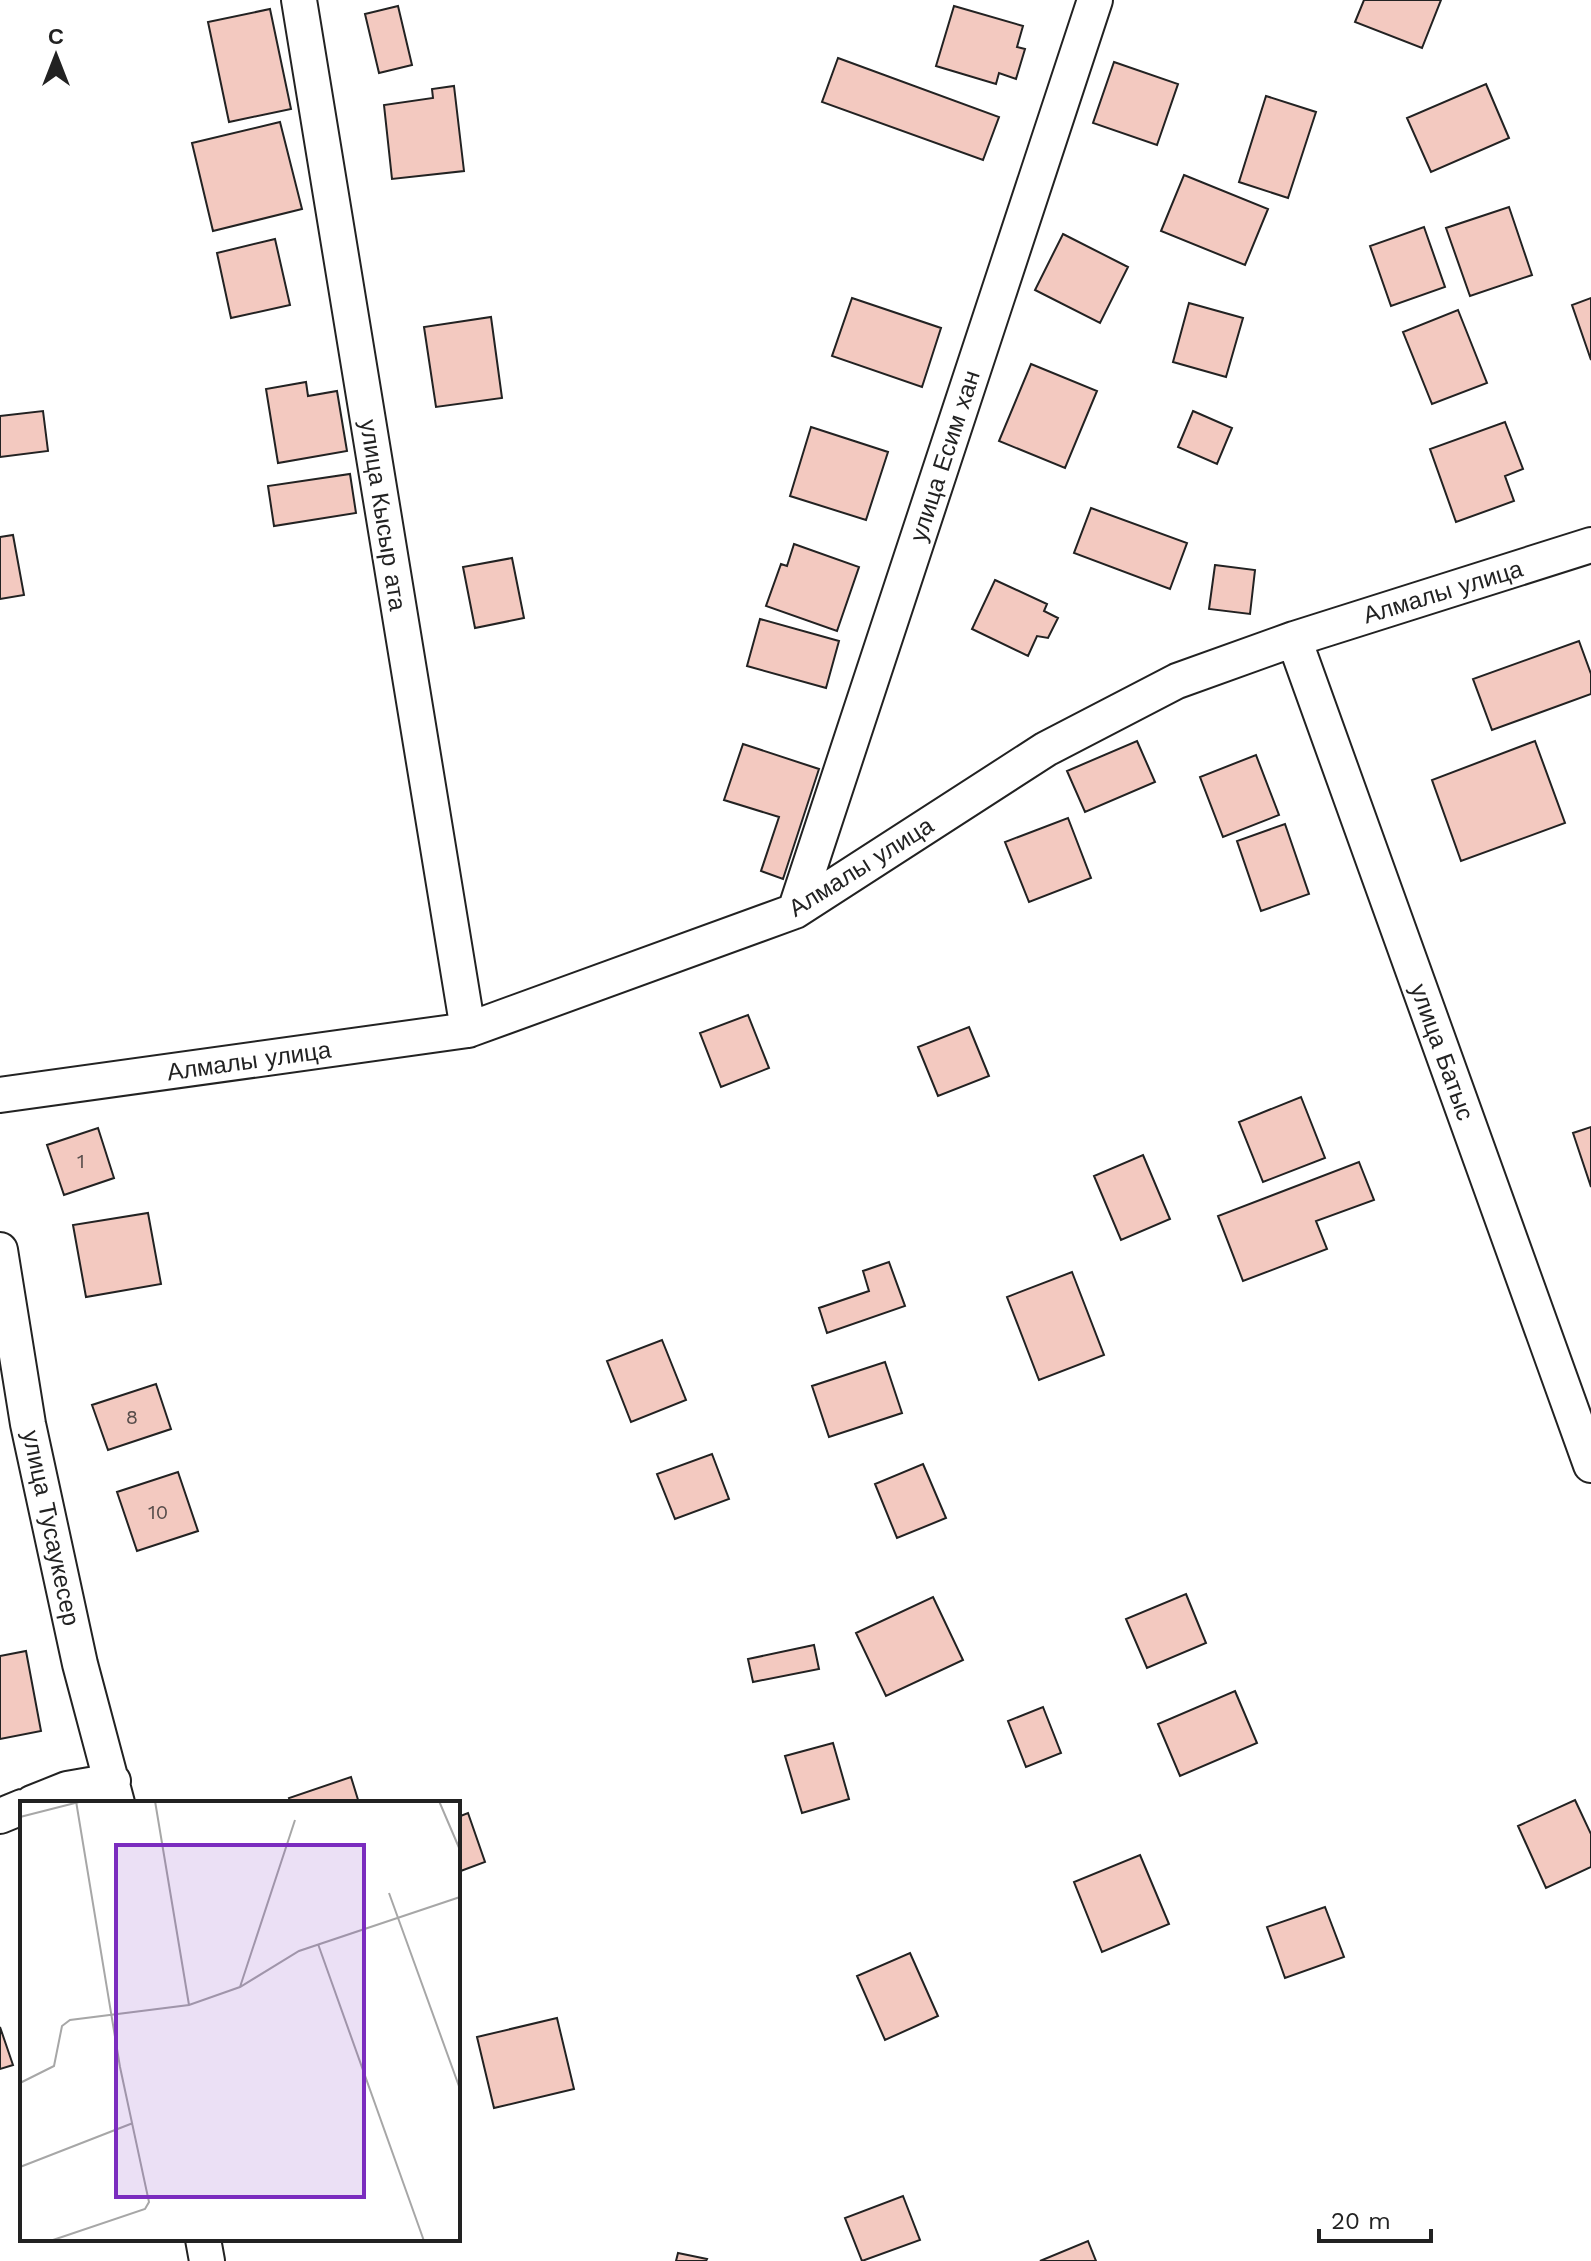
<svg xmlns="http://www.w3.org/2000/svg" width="1591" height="2261" font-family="'Work Sans',sans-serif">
	<rect width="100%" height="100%" fill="#fff"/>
	<path fill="#f3c9c0" stroke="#222" stroke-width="2" d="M1364,0H1441L1422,48L1355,22Z
		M398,6L412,65L379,73L365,14Z
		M954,6L1023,26L1017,47L1025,49L1016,79L999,73L996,84L936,66Z
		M270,9L291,109L229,122L208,22Z
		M838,58L999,117L983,160L822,102Z
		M1114,62L1178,84L1157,145L1093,123Z
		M1486,84L1509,138L1431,172L1407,118Z
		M454,86L464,171L392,179L384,105L433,98L432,89Z
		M1266,96L1316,112L1288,198L1239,182Z
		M280,122L302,209L213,231L192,143Z
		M1184,175L1268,209L1245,265L1161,231Z
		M1509,207L1532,275L1470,296L1446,228Z
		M1424,227L1445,287L1391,306L1370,246Z
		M1063,234L1128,267L1100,323L1035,290Z
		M275,239L290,305L231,318L217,253Z
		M852,298L941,328L922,387L832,356Z
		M1591,298V360L1572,305Z
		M1189,303L1243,318L1226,377L1173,362Z
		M1458,310L1487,383L1432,404L1403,332Z
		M491,317L502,398L436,407L424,327Z
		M1031,364L1097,391L1065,468L999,441Z
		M306,382L308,396L337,391L347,451L278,463L266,389Z
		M43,411L48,451L0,457V416Z
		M1193,411L1232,428L1217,464L1178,447Z
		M1505,422L1523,469L1505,476L1514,501L1456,522L1430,449Z
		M811,427L888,452L866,520L790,496Z
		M350,474L356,513L274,526L268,486Z
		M1091,508L1187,543L1170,589L1074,553Z
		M13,535L24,595L0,599V537Z
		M794,544L859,567L837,631L766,606L781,564L787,566Z
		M512,558L524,618L475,628L463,567Z
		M1215,565L1255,570L1250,614L1209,609Z
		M995,580L1047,604L1044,611L1058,618L1048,638L1037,636L1028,656L972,629Z
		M760,619L839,641L826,688L747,666Z
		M1579,641L1591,674V694L1492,730L1473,679Z
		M1137,741L1155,782L1085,812L1067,771Z
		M1535,741L1565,823L1461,861L1432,780Z
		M743,744L819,769L783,879L761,871L779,817L724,800Z
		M1256,755L1279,815L1223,837L1200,777Z
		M1068,818L1091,878L1029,902L1005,842Z
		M1285,824L1309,894L1261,911L1237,841Z
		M748,1015L769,1068L721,1087L700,1033Z
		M969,1027L989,1076L938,1096L918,1047Z
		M1301,1097L1325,1158L1263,1182L1239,1122Z
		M1591,1127V1187L1573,1133Z
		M98,1128L114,1178L64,1195L47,1145Z
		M1143,1155L1170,1219L1121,1240L1094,1176Z
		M1359,1162L1374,1200L1316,1221L1327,1249L1243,1281L1218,1216Z
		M148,1213L161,1284L86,1297L73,1225Z
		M889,1262L905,1306L827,1333L819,1308L869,1291L863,1271Z
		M1072,1272L1104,1355L1039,1380L1007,1297Z
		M662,1340L686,1400L631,1422L607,1361Z
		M885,1362L902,1413L829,1437L812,1386Z
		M156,1384L171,1429L108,1450L92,1405Z
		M712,1454L729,1499L675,1519L657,1474Z
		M923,1464L946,1518L897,1538L875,1484Z
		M178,1472L198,1531L137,1551L117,1492Z
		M1186,1594L1206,1643L1147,1668L1126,1619Z
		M933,1597L963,1660L886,1696L856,1633Z
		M814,1645L819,1669L753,1682L748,1659Z
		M26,1651L41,1731L0,1739V1656Z
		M1235,1691L1257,1743L1180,1776L1158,1724Z
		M1043,1707L1061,1753L1026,1767L1008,1721Z
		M833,1743L849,1799L802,1813L785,1756Z
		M351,1777L359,1803H291L289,1798Z
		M1575,1800L1591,1834V1867L1546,1888L1518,1826Z
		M468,1813L485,1862L458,1872V1817Z
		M1140,1855L1169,1924L1102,1952L1074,1882Z
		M1325,1907L1344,1957L1285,1978L1267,1927Z
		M910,1953L938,2016L885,2040L857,1976Z
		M557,2018L574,2089L494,2108L477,2037Z
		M0,2027L13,2065L0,2069Z
		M903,2196L920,2240L862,2261L845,2218Z
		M1088,2241L1096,2261H1040Z
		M678,2253L707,2259L706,2261H676Z"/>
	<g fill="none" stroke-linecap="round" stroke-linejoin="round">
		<defs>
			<path id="street" d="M299,0L468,1030
				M1294,639L1591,1465
				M795,911L1095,0
				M0,1095L468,1030L795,911L1046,749L1177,681L1294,639L1591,545
				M0,1250L28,1424L80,1664L117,1803
				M32,1803L67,1789L113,1781
				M0,1816L22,1807
				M203,2239L207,2261"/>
		</defs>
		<use href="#street" stroke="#222" stroke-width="38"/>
		<use href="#street" stroke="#fff" stroke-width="34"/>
	</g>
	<g text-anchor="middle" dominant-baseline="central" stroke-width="6" stroke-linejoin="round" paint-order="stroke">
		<g font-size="20" fill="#564c4a">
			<text x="81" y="1161">1</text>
			<text x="132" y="1417">8</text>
			<text x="158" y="1512">10</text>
		</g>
		<g font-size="24" fill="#222" stroke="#fff">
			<text transform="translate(945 456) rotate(-72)">улица Есим хан</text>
			<text transform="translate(383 515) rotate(81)">улица Кысыр ата</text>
			<text transform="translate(1443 592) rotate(-17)">Алмалы улица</text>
			<text transform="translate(861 867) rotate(-32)">Алмалы улица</text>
			<text transform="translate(1442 1052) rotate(70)">улица Батыс</text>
			<text transform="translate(249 1061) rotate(-8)">Алмалы улица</text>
			<text transform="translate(51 1528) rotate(78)">улица Тусаукесер</text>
		</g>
	</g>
	<g transform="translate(20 1801)">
		<rect width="440" height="440" fill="#fff"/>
		<path fill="none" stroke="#a7a7a7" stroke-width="2" d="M135,0L169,204M419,0L440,49M0,16L59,1M369,92L440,288M298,143L404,440M220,186L275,19M0,282L34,265L42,225L50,219L169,204L220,186L279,150L440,96M0,366L113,322M30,440L125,408L129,401L100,266L56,0"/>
		<path fill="#7b2cbf" fill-opacity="0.15" stroke="#7b2cbf" stroke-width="4" d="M96,44H344V396H96Z"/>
		<rect width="440" height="440" fill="none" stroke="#222" stroke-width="4"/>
	</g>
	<g transform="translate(56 56)" stroke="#ffffff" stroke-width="6" paint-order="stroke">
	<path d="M0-6L14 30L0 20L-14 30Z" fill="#222222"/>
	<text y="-12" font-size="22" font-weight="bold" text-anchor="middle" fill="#222222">С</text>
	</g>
	<path d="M1319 2229v12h112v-12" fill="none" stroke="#222222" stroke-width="4"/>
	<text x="1331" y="2229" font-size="24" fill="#222222" stroke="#ffffff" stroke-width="6" paint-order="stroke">20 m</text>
</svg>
